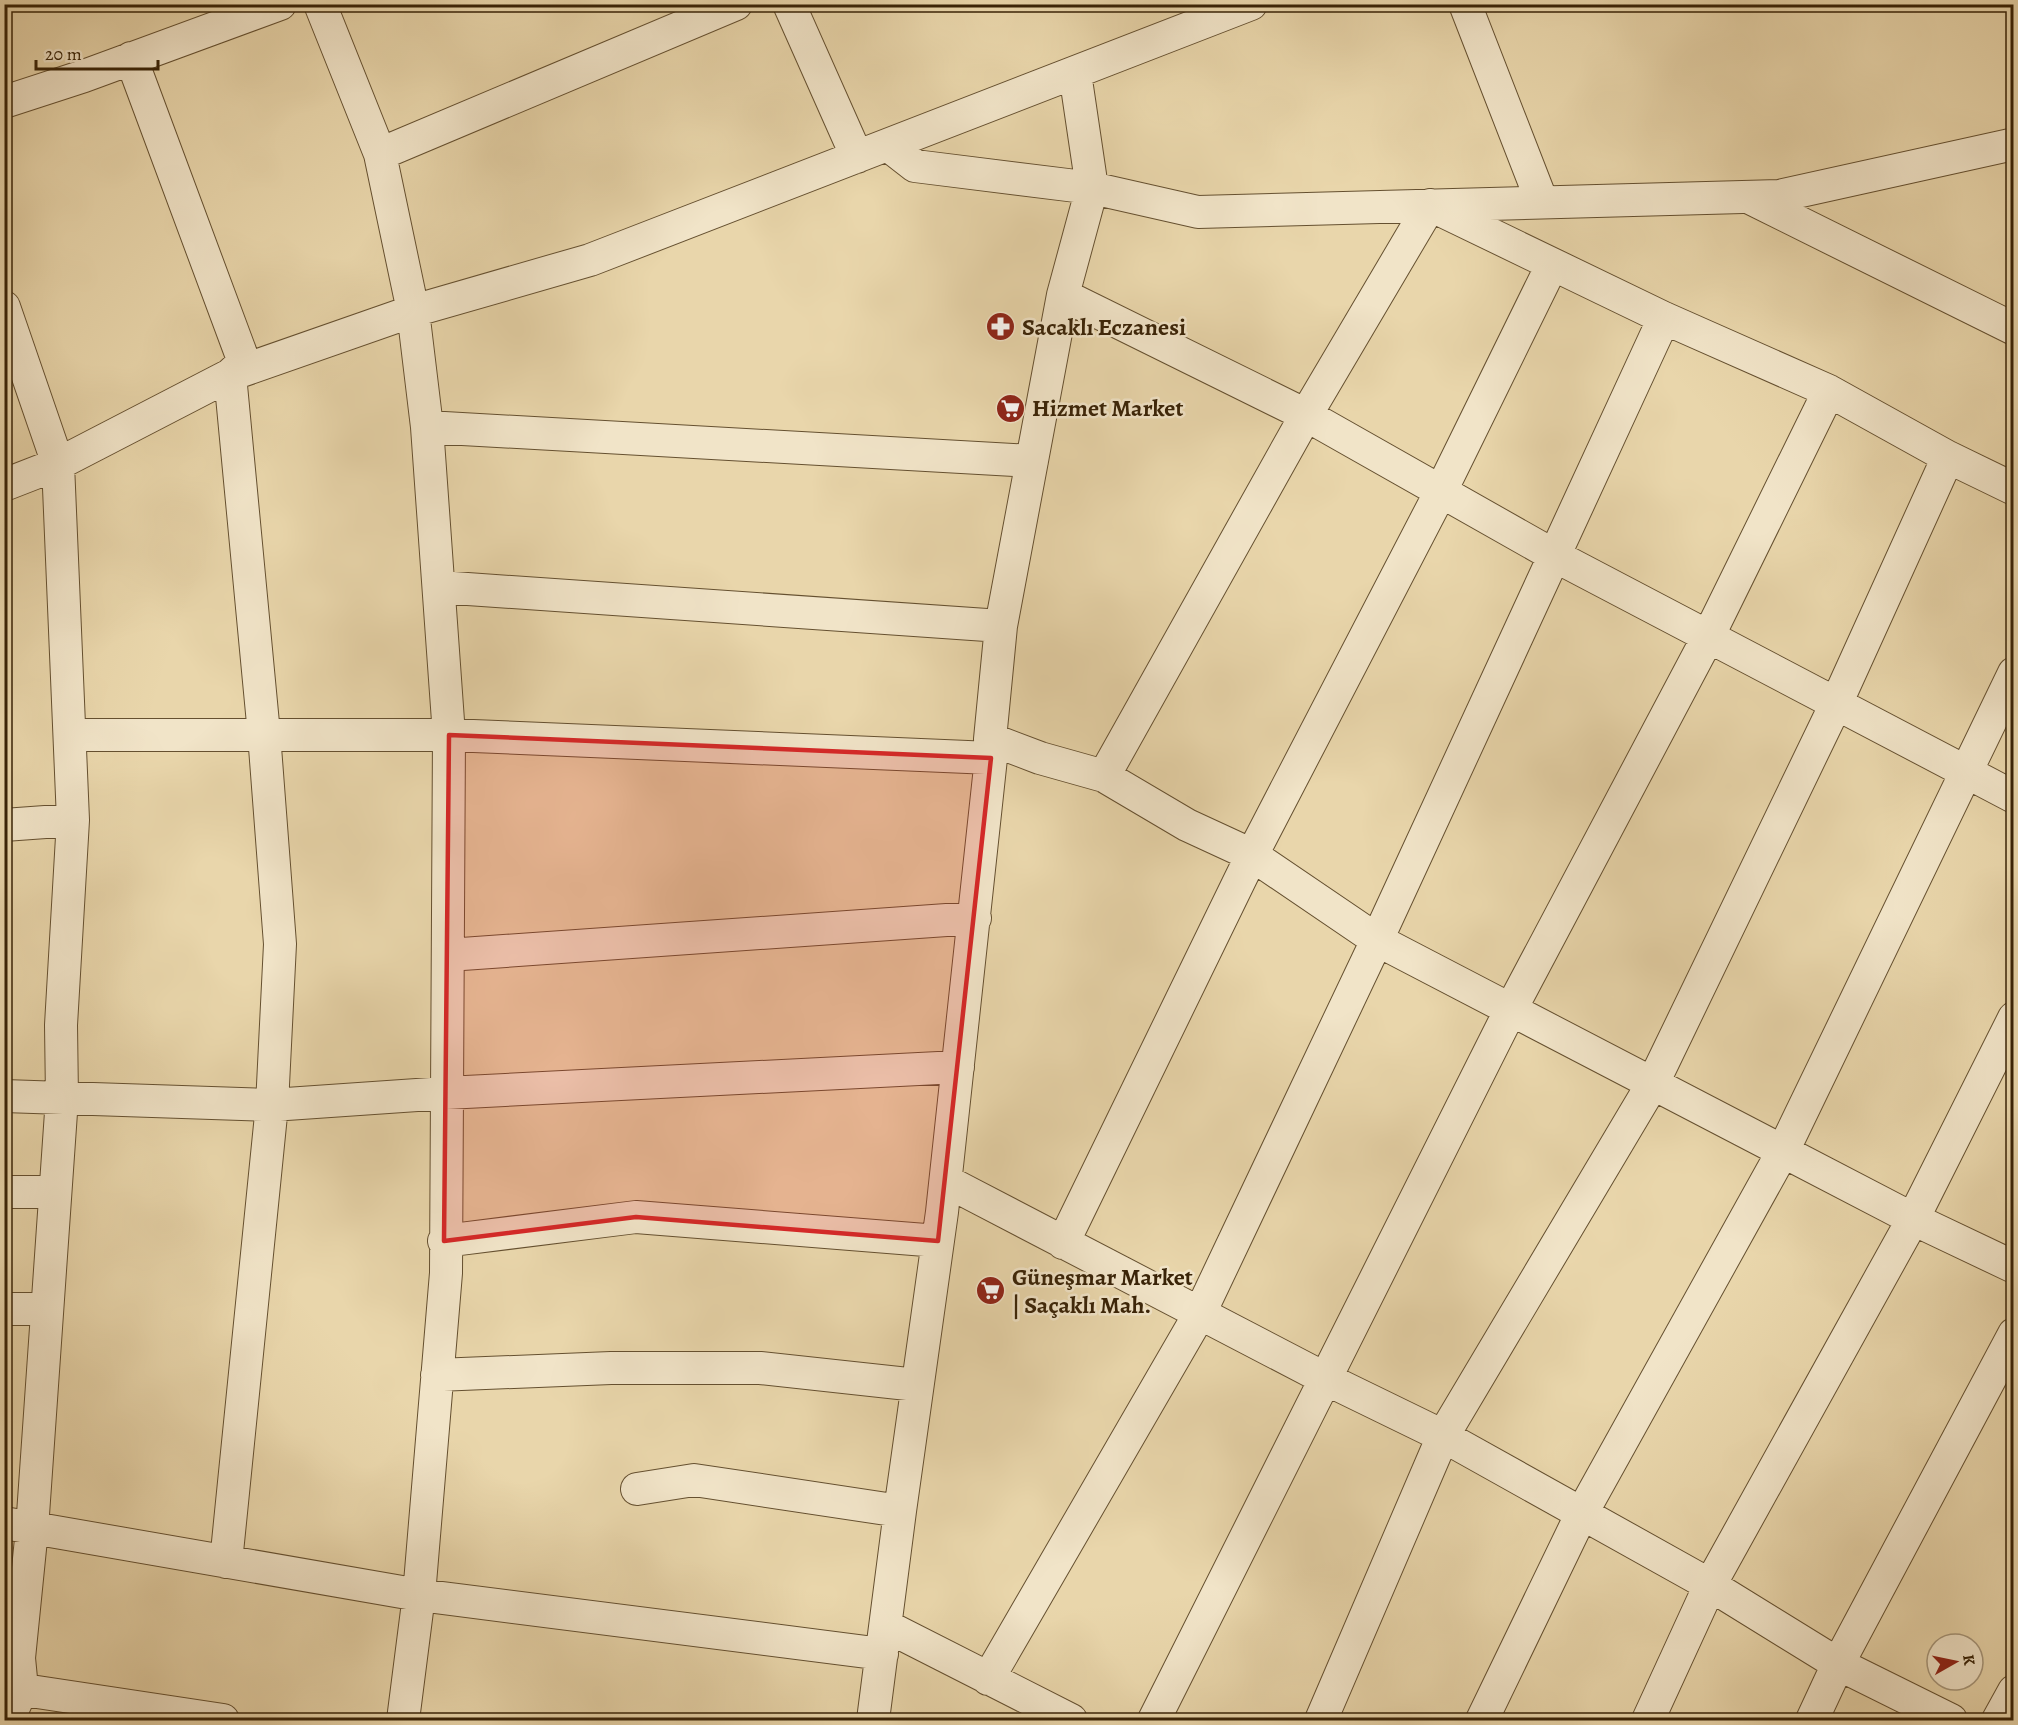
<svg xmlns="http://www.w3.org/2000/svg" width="2018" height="1725" font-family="Alegreya,serif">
	<rect width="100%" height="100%" fill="#e9d6ab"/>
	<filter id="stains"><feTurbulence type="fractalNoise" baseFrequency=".00333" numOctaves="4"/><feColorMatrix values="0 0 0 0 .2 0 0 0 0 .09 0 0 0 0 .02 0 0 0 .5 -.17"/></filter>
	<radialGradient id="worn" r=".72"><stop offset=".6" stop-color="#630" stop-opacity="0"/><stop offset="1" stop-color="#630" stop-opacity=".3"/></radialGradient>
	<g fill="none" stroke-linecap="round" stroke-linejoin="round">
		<defs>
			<path id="street" d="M320,4L380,154L413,311L427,427L449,735L446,1273L419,1595L403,1720
				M789,4L857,157
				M1465,4L1542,202
				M131,58L244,362L230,375L264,734L280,944L272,1105L226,1562
				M4,102L84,76L280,4
				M888,145L915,166L1092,188L1198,212L1779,196L2014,144
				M380,154L736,4
				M1748,197L2014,329
				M1063,295L1306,415L1555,556L2014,797
				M4,307L58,464L73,820L61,1025L62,1098L32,1529L19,1658L22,1689L8,1720
				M427,427L1032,461
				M4,485L58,464L230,375L413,311L590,260L1251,4
				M439,587L1001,626
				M70,735H449L991,758
				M990,739L1040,758L1104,776L1187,825L1252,855L1377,940L1913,1219L2014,1267
				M1104,776L1306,415L1430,205L1664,318L1829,391L1948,457L2014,489
				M4,825L73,820
				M448,955L975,918
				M4,1096L272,1105L446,1093L958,1067
				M946,1181L1326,1379L1443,1436L1710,1585L1838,1664L1951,1720
				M4,1192H55
				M444,1241L636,1217L938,1241
				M1063,1243L1252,855L1441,491L1552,265
				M4,1309H47
				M437,1375L611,1368H760L917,1385
				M637,1489L694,1480L900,1511
				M4,1523L419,1595L882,1654
				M886,1626L1071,1720
				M988,1679L1200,1313L1377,940L1664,318
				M4,1687L223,1720
				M873,1720L900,1511L942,1212L991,758L990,739L1001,626L1063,295L1092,188L1075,73
				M1154,1720L1511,1009L1708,637L1829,391
				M1321,1720L1443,1436L1653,1083L1836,704L1948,457
				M1482,1720L1582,1513L1783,1151L2014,673
				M1648,1720L1710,1585L1913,1219L2014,1018
				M1812,1720L1838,1664L2014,1334
				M1998,1720L2014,1691"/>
		</defs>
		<use href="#street" stroke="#655030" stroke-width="34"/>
		<use href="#street" stroke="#f1e4c8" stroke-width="32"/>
	</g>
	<path fill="#d62828" fill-opacity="0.2" stroke="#d62828" stroke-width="4.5" stroke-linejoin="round" d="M449,735L991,758L938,1241L636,1217L444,1241Z"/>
	<defs>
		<symbol id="pharmacy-disc" viewBox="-11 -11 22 22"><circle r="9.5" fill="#8f2418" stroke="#f1e4c8"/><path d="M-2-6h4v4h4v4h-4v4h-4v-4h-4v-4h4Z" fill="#fff"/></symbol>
		<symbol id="supermarket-disc" viewBox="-11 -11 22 22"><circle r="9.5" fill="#8f2418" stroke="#f1e4c8"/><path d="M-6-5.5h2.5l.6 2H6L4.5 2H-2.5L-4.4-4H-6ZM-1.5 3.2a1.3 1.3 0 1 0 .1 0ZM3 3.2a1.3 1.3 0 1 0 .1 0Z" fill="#fff"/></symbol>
	</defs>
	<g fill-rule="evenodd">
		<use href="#pharmacy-disc" x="984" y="310" width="33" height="33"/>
		<use href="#supermarket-disc" x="994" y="392" width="33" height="33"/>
		<use href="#supermarket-disc" x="974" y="1274" width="33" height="33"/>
	</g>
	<g text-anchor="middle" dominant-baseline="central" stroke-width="5" stroke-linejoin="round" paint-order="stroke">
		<g font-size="24" font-weight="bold" fill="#392307" stroke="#f1e4c8" text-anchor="start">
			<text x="1022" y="327">Sacaklı Eczanesi</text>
			<text x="1032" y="408">Hizmet Market</text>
			<text x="1012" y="1277">Güneşmar Market<tspan x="1012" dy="28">| Saçaklı Mah.</tspan></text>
		</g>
	</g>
	<rect width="2018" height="1725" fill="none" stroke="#e9d6ab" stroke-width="24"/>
	<rect x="6" y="6" width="2006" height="1713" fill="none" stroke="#392307" stroke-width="3"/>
	<rect x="12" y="12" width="1994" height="1701" fill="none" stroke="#392307" stroke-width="1.5"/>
	<g transform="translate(1955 1662) rotate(81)"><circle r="28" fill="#f1e4c8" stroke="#a7977b" stroke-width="1.5"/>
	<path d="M0-4.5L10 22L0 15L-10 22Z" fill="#8f2418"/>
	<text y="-9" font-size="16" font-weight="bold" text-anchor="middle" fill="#392307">K</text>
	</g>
	<path d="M36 60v9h122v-9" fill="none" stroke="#392307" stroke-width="3"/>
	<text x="45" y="60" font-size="18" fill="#392307" stroke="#f1e4c8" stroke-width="4.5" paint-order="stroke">20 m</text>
	<rect width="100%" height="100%" filter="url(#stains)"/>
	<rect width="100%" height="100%" fill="url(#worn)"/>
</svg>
